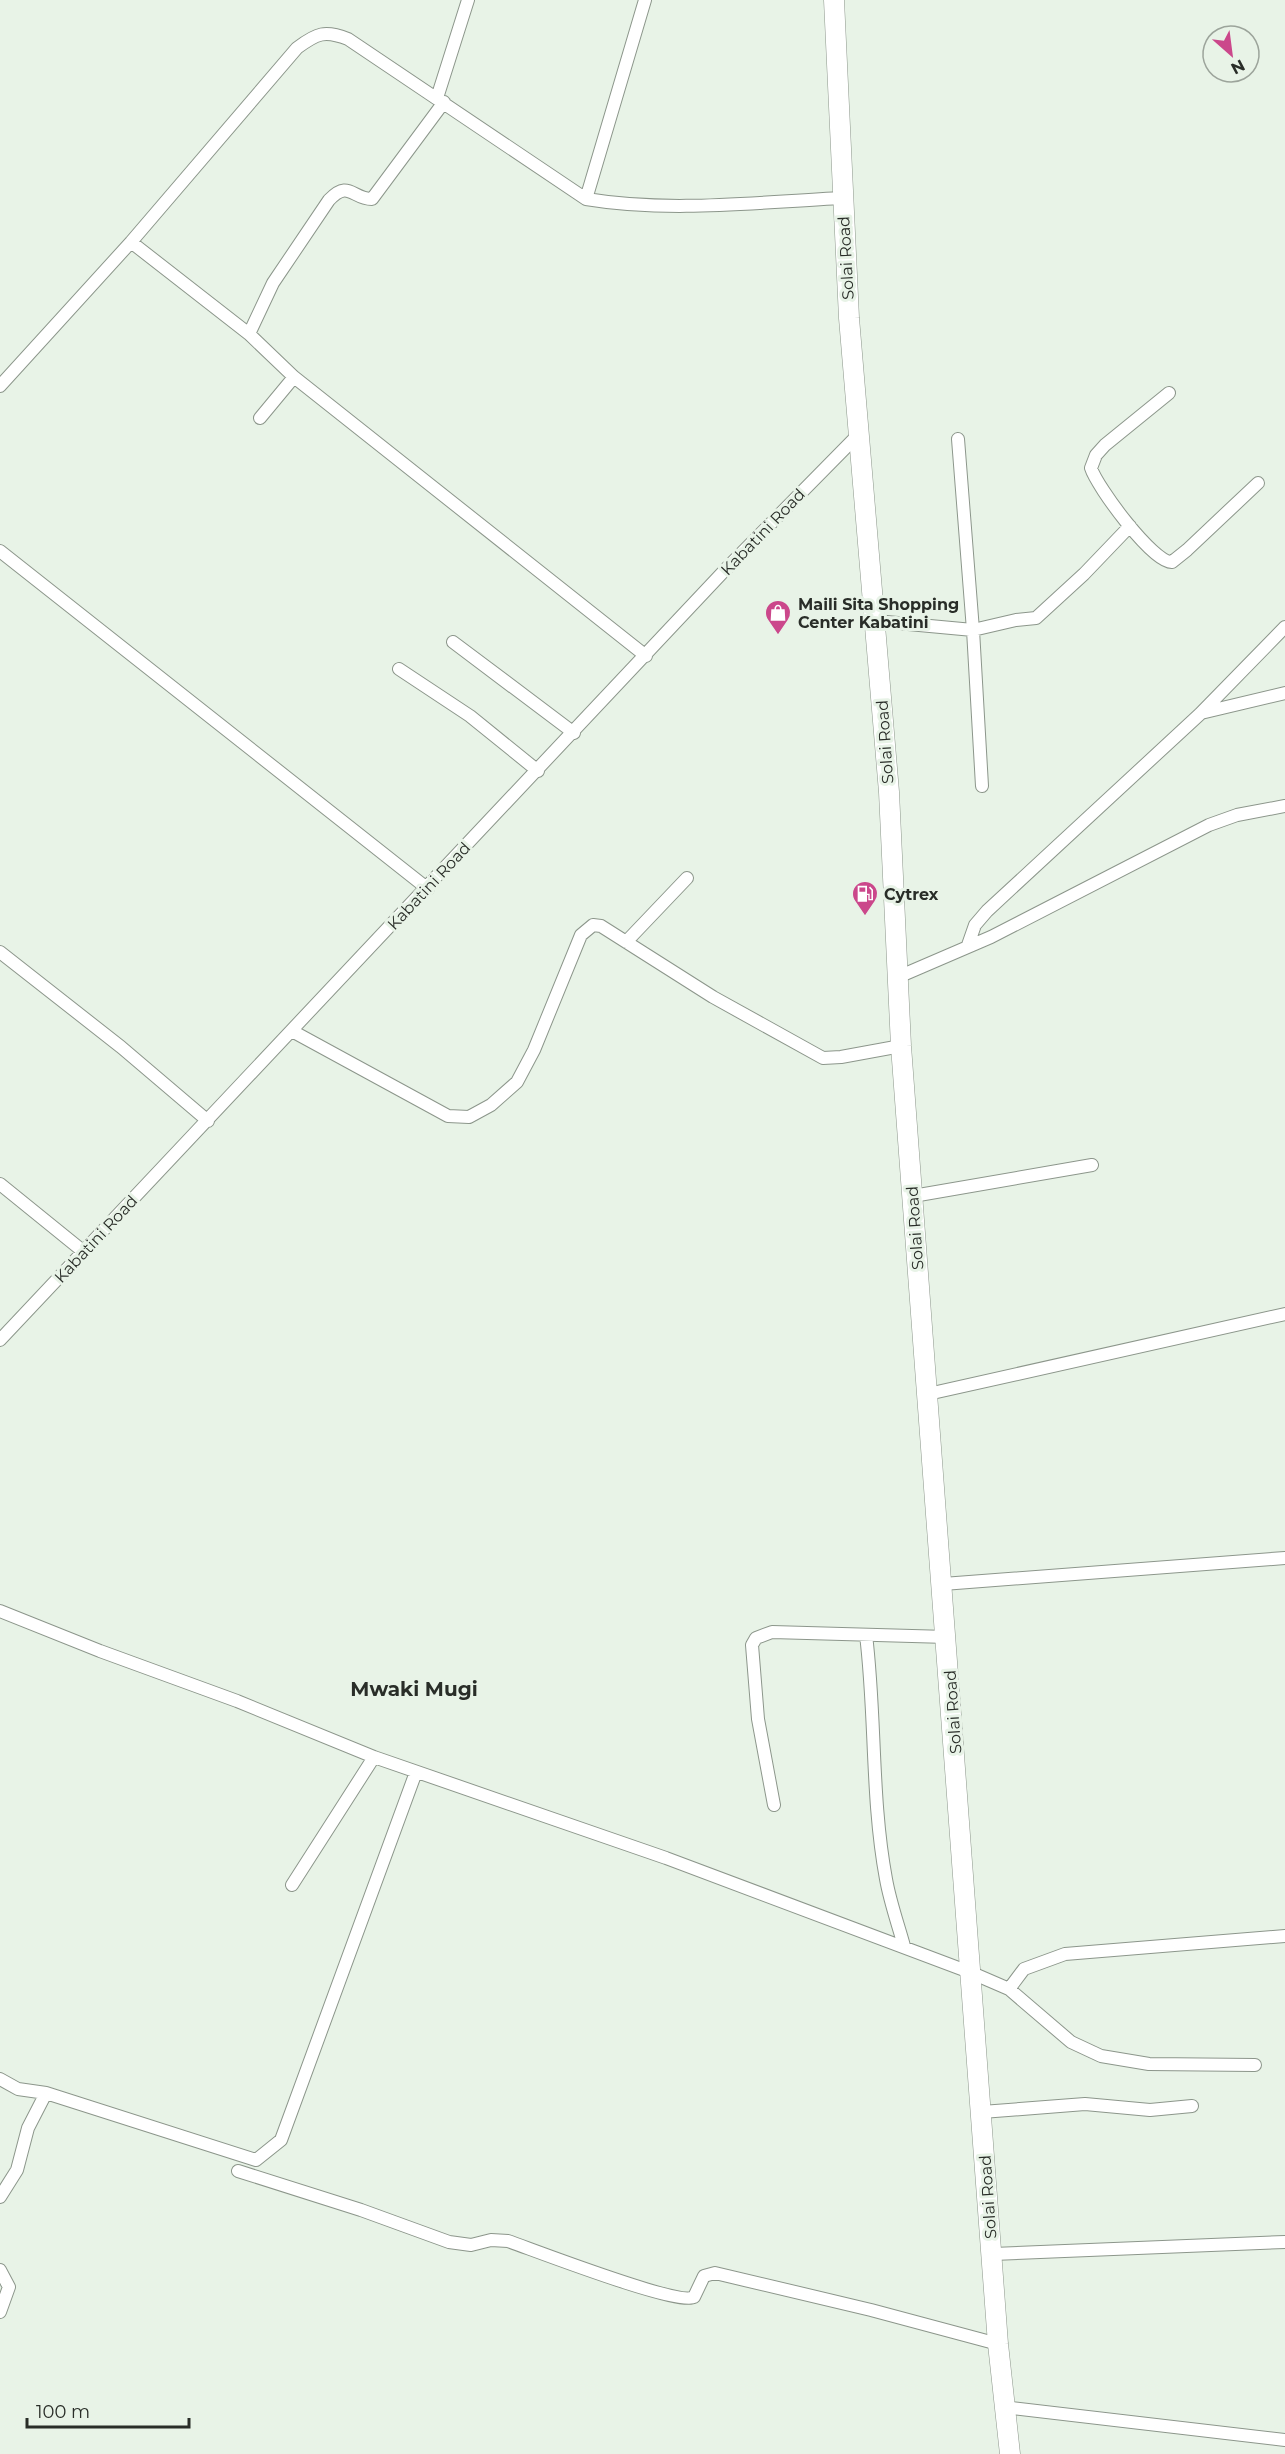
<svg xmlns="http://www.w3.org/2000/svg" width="1285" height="2454" font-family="Montserrat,sans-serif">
	<rect width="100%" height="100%" fill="#e8f3e7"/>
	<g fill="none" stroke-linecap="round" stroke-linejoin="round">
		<defs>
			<path id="minor" d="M437,98L468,0
				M586,199L645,0
				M131,242L249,334L294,377L646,656
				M249,334L273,283L329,200C349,179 352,199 372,199L444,102
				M0,386L131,242L297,48C317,33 325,30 348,39L586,199C670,213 758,202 843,198
				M1169,393L1105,445L1096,455L1091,468C1097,487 1153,563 1172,562L1187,550L1258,483
				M260,418L294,377
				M958,439L973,630L982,786
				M0,551L428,889
				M876,621L973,630L1016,620L1036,618L1084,574L1130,526
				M453,642L574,733
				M399,669L470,716L538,771
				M1201,713L1285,693
				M626,942L687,878
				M968,945L975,925L987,911L1200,714L1285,627
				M0,952L121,1047L208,1121
				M898,977L991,937L1209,825L1237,815L1285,806
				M292,1031L448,1116L469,1117L491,1105L517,1082L534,1050L581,935L593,925L601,926L713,997L823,1058L841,1057L901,1046
				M0,1184L84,1252
				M913,1196L1092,1165
				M0,1340L724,571L859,434
				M928,1394L1285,1314
				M943,1584L1285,1558
				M0,1611L100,1651L237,1701L374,1757L666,1858L972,1973L1009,1989L1071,2042L1101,2056L1149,2064L1255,2065
				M866,1635C876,1716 871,1799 886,1879C890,1902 898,1924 904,1946
				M774,1805L758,1719L752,1645L756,1638L772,1632L947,1637
				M292,1885L374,1757
				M1009,1989L1024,1969L1065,1954L1285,1936
				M0,2079L18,2089L46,2093L256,2160L281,2140L416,1772
				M982,2112L1085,2104L1150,2110L1192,2106
				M238,2171L361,2210L449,2242L471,2245L491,2240L508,2241C534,2250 678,2306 694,2297L704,2276L715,2273L871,2310L998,2344
				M0,2197L17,2170L28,2128L46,2093
				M993,2254L1285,2242
				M0,2270L9,2287L0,2312
				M1003,2407L1285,2440"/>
			<path id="trunk" d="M834,0L849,318L889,792L901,1046L998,2344L1010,2454"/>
		</defs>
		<use href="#minor" stroke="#8c968b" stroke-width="14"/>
		<use href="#trunk" stroke="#8c968b" stroke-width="21"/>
		<use href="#minor" stroke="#fff" stroke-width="12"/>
		<use href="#trunk" stroke="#fff" stroke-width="20"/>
	</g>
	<defs>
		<symbol id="shop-pin" viewBox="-11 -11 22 30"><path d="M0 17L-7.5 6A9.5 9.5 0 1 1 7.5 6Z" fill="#cb478b" stroke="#e8f3e7"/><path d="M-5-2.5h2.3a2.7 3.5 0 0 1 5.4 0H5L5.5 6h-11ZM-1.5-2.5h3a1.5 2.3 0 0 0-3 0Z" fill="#fff"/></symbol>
		<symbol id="fuel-pin" viewBox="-11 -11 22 30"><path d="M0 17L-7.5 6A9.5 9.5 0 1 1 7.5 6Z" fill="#cb478b" stroke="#e8f3e7"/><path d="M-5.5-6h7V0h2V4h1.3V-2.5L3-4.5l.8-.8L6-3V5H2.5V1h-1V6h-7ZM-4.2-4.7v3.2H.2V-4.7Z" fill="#fff"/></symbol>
	</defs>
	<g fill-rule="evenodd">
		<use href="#shop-pin" x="763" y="598" width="30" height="40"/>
		<use href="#fuel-pin" x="850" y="879" width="30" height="40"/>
	</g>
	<g text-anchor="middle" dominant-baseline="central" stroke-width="6" stroke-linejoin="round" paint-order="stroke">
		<g font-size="16" fill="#292d28" stroke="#e8f3e7">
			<text transform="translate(846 258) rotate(-93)">Solai Road</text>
			<text transform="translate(763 532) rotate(-46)">Kabatini Road</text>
			<text transform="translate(885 742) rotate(-94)">Solai Road</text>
			<text transform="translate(429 886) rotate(-47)">Kabatini Road</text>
			<text transform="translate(915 1228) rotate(-94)">Solai Road</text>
			<text transform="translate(96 1239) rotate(-47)">Kabatini Road</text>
			<text transform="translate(953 1712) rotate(-94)">Solai Road</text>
			<text transform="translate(988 2197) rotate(-94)">Solai Road</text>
		</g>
		<g font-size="16" font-weight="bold" fill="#292d28" stroke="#e8f3e7" text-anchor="start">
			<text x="798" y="604">Maili Sita Shopping<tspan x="798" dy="18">Center Kabatini</tspan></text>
			<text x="884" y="894">Cytrex</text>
		</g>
		<g font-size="20" font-weight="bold" fill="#292d28" stroke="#e8f3e7">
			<text x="414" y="1689">Mwaki Mugi</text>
		</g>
	</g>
	<g transform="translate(1231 54) rotate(152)"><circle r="28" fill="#e8f3e7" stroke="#9ca49b" stroke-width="1.5"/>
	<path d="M0-4.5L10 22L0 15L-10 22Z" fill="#cb478b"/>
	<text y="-9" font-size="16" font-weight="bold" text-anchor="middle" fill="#292d28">N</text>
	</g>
	<path d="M27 2418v9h162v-9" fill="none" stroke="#292d28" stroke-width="3"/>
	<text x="36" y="2418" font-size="18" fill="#292d28" stroke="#e8f3e7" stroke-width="4.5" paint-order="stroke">100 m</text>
</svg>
